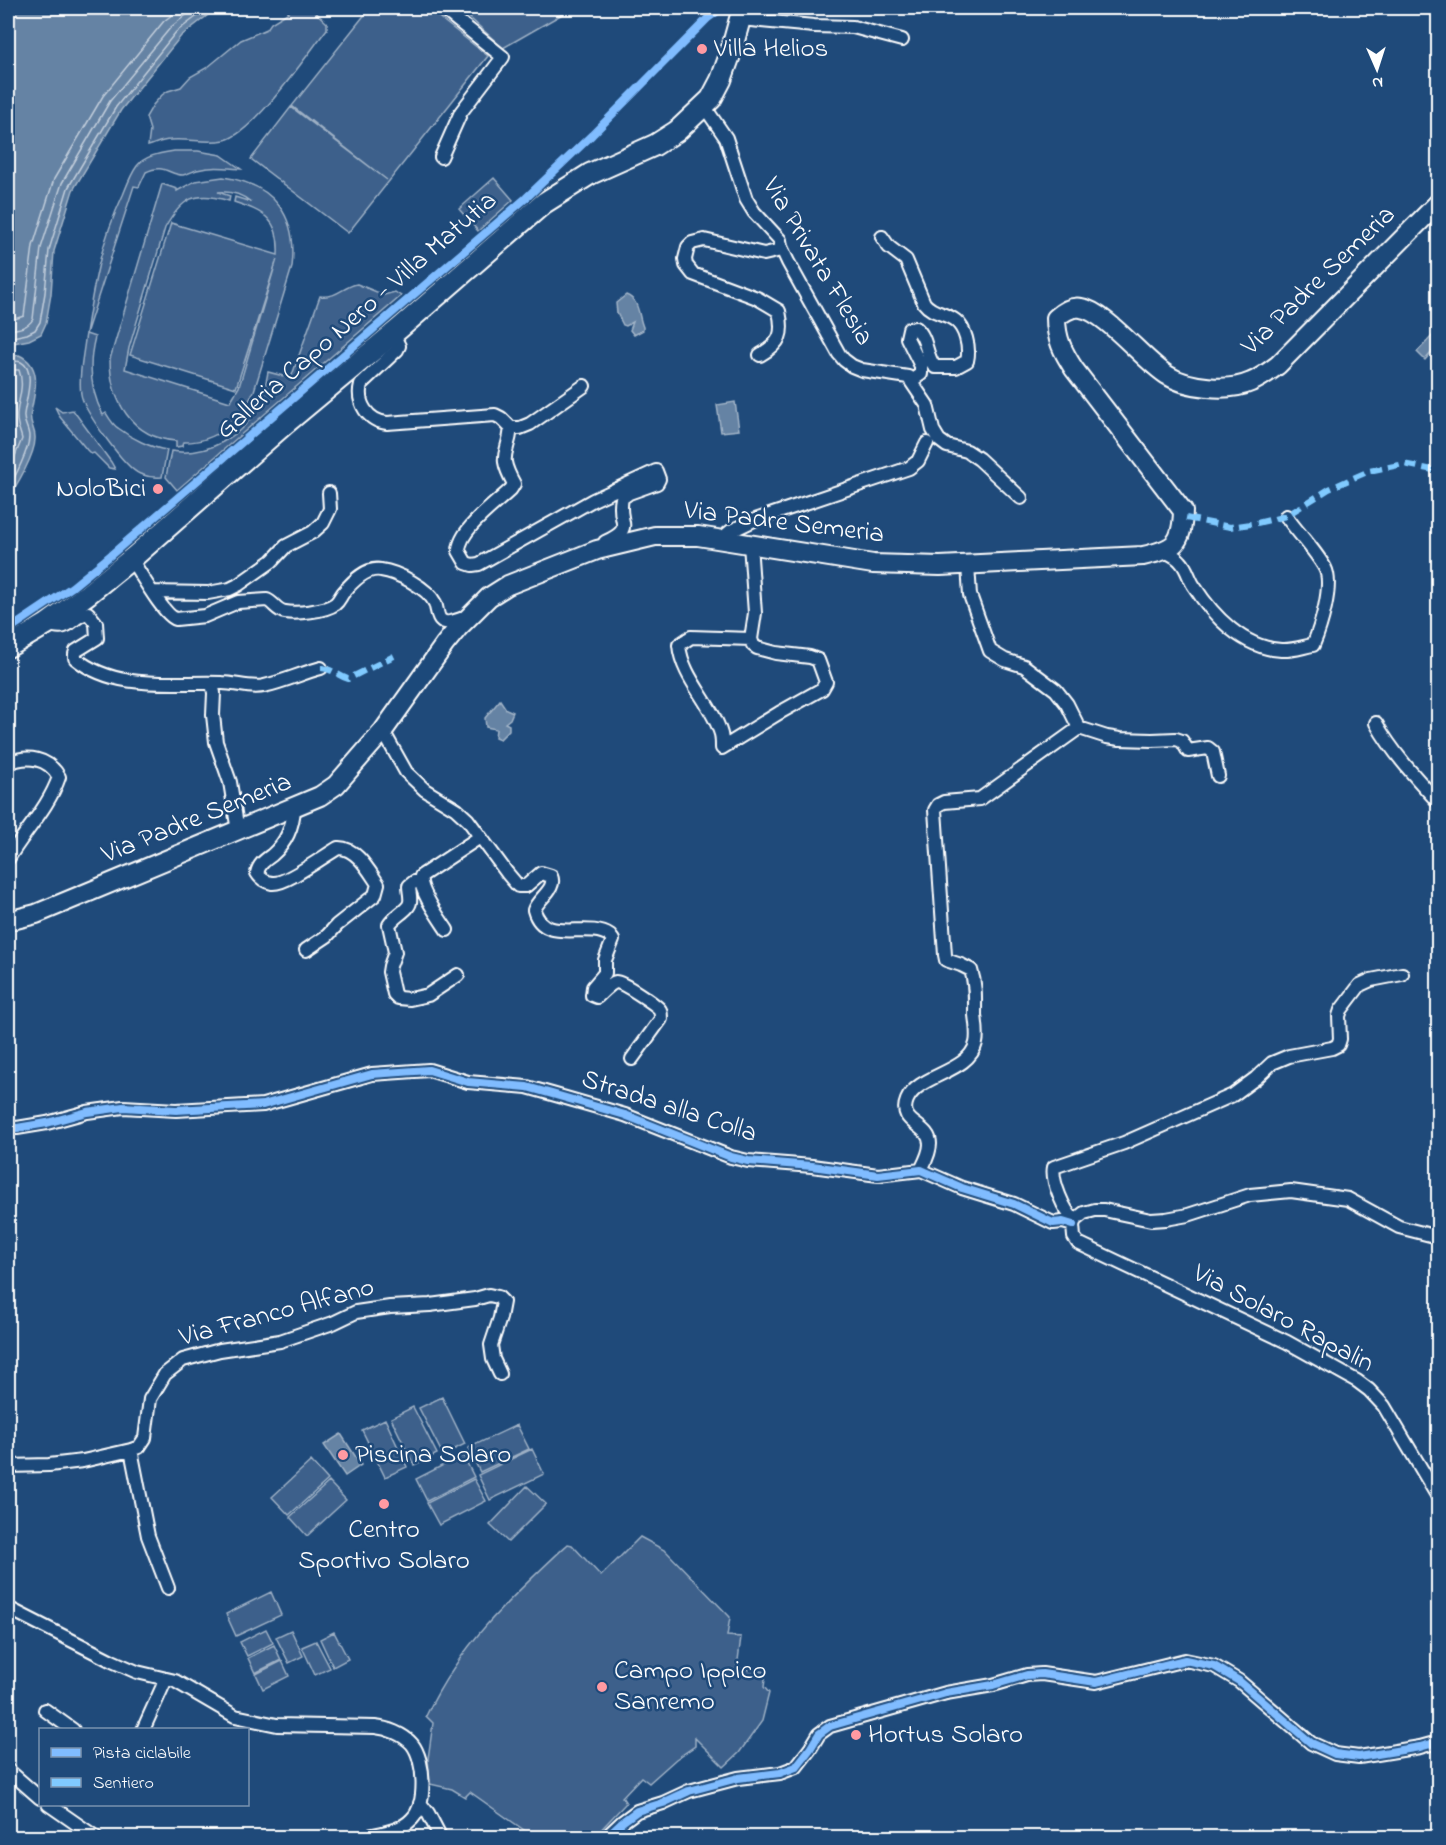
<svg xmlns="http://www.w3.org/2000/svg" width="1446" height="1845" font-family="'Indie Flower',sans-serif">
	<rect width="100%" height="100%" fill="#1f4a7a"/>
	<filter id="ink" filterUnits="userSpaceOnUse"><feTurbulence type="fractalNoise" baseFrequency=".0167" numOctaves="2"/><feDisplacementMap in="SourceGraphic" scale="12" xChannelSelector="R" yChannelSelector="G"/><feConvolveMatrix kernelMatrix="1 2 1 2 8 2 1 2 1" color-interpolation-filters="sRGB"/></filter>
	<g filter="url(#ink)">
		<path fill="#3c618b" stroke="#9eb0c5" stroke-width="1.5" fill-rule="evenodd" d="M290,8H311L327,23V29C306,56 255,132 225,140C206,144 188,138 170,140C162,140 155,144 148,146L150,130L146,117L153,105L162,95L168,91L181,87L190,77L208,67L241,40L267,29L271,23L289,12Z
			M370,8H427L488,56L348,233L251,159L291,107L387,180L292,106Z
			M459,8H573L503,48Z
			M174,151H198L221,155L241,169C226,168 212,166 197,170C193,171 188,174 183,175C169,175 164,163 146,172L139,187L134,186L86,334L95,337C88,364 90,390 103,415L106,413C109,418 113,425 118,428C131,438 151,448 167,450L162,477C154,478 148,477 140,474C125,468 83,410 81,394C78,377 83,357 85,340C93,287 100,244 123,195C127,185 131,174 137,166C145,155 162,153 174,151Z
			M223,177C274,184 298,216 292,267L254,391C241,420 217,443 183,442L182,446L176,447V441C132,438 110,400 110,359L162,184L177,189V191L195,181ZM218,192C230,191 241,194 251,202L235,197L234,202C264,212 280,219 278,255L171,223L130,355L236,388L277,259L239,387L230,402L125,369L129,348L165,228C182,198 195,190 229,201L230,196Z
			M494,178L513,200L478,231L459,209Z
			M357,284L384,295L395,292L401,296L177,490L166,477L171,451C206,457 244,437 260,403C264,394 266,382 268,372L291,378L320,296C338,298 342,287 357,284Z
			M55,407L62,412L73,410L111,462L115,469L109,468L94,453L91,454L87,450L60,417Z
			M442,1397L465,1444L443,1455L419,1408Z
			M413,1407L437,1454L414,1465L391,1418Z
			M385,1419L407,1467L385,1477L362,1430Z
			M517,1425L529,1449L480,1472L468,1448Z
			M532,1449L544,1474L490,1500L478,1475Z
			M463,1455L474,1477L427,1501L416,1479Z
			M311,1461L328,1480L289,1515L272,1497Z
			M474,1479L486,1501L439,1525L427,1503Z
			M329,1482L346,1500L307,1536L290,1517Z
			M527,1486L546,1504L508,1542L490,1525Z
			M640,1537L666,1551L730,1617L727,1636L741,1637L737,1668L766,1672L764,1687L769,1693L762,1721L739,1753L724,1767L695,1738V1746L676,1759L649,1783L641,1777L622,1797L626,1803L594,1837H534L470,1792L465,1797L452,1789L430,1784L428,1759L433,1723L426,1716C461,1643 510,1598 568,1544L572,1545L601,1576Z
			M271,1592L281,1615L236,1636L226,1614Z
			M266,1629L273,1643L247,1656L240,1642Z
			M291,1630L303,1656L289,1663L276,1637Z
			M334,1632L348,1659L333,1667L320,1639Z
			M316,1641L330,1668L315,1675L302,1647Z
			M274,1645L281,1660L255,1673L248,1658Z
			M282,1661L289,1676L263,1689L256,1674Z"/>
		<path fill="#6583a4" stroke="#a3b5c8" stroke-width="1.5" d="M8,8H217L181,36L121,110L73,190L54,251L51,294L46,323L41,334L29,340L8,344Z
			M626,295C640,300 638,316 643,327V330L634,335L630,330L633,322L626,326L623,325L617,313L616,303Z
			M1433,335L1438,340V345L1425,360L1417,352Z
			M19,355C43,366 35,391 31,412C28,423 36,429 35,439C35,454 17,486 8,497V357Z
			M735,402L739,430L721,432L717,405Z
			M500,700L506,709L513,712L510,719L505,723L509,725V730L500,739L495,737L496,729L486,727L485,718Z
			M341,1434L361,1465L345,1476L324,1445Z"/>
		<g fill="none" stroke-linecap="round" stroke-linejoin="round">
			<path stroke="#c1cddb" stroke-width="1.5" d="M8,321L24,316L33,246L54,179L103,96L164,21L181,8
				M8,330C17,329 28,328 33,319L41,248L62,183L110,101L171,27L195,8
				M8,338L27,334L35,330L40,322L45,293L49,250L68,188L116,107L176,32L208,8
				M8,362C12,362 17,360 21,362C37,370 25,402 24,415C23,423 29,428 29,437C29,449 15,478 8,488
				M8,370H19C25,386 18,399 17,414C16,424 20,430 22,439L8,473
				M8,379L12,381C14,396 7,409 8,424C9,439 15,433 8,451"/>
			<defs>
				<path id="street" d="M740,19L814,26L853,27L902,40
					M758,20L760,8
					M704,106L726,138L746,199L754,212L780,240L781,247L788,262L839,354L844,360L852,366L862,370L908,377L927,405L933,430L939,440L947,446L967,451L979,459L1021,498
					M441,157L461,112L503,57L442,8
					M882,237L889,247L906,260L924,303C936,319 958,309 966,338C968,345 969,353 967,361L956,367H935C925,356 928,338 916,328L909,329L907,338L921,366V374L911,381
					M393,334L399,346L397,350L361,384C356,403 368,421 387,423L495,415L501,418L511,428H520L530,424L584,386
					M760,355C781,343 784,334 779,311L757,298L693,274L686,265L685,259L688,247L692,243L704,240L764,254L777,251L781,247
					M511,428C508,457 497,453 514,484L511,489C496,504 459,529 459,551L466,563L472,565L479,564L593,500L656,471L659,479L657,483L629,493L622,498C616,524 637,527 605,542
					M720,540L731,531L752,521L909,468L918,461L927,443
					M750,544L755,613L751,639L753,645L757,648L776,653L810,657L818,660L826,682L822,689L779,713L722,748C722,744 722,738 721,734C712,703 682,678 679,645L691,637L751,639
					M1165,551C1170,554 1177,557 1181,562C1187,568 1189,579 1194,586C1213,616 1243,648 1281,650C1291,651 1302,647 1313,645C1320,629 1334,585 1325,568C1315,550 1298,533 1286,516
					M131,559C139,571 164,616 176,619L205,616L238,602L267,600C274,603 277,611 285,612C297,614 325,611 335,604C339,601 340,597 343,593C352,582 366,567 381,570C397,572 428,588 435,603C437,608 437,617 441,620C447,626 461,618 468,617
					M968,565L970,595L990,651L1005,660L1024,666L1056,690L1067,704L1079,728L1107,737L1120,739L1152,740L1176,739L1182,741L1188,751L1208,748L1213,752L1218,776
					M152,592L208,593L230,589L238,585L272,561L286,546L313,532L323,523L330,509L329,493
					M47,624C72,633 69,617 88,613L96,623L97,638L76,651L75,654V658C116,692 174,681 222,683C236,683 250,689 264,686C283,682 302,673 321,668
					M212,683L214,693L213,715L216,742L230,782L238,831
					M1376,723C1392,752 1416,778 1438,802
					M383,731L406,772L425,790L456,809L468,820L507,873L518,886H526L541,873L551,876C557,889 538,898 534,910C544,946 587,920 610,936L613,940L605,960V973L593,987L592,995L597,997C602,993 610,983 616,982C621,981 657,1005 660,1010C661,1013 661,1016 661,1019L632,1059
					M8,763C27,755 48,757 59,777C49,807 24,832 8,859
					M294,808C293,827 287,842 272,855C265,860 259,864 257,873C260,878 265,882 272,883C285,885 324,856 338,848C356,847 369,871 378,884L375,895L337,925L327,936L306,950
					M420,881L414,882L409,886C409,891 411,897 410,902C409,910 394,916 389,925L395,952L390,966L389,972L394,994L398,998L410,999L428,995L458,975
					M447,930C439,918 418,889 421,876L480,837
					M8,1127L17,1128L47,1123L87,1112L123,1107L176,1110L263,1105L372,1074L429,1070L468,1082L527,1087L552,1094L625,1115L731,1157L748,1161L812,1166L878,1175L921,1170L962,1188L1014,1204L1053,1223L1063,1222L1073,1225
					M921,1170C925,1162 930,1153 930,1144C930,1124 897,1124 907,1100C918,1074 969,1073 976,1043C978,1035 976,1024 975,1015C975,1000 976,985 971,970L961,965L946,960L945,955L935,810L938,805L944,802L980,799L1079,728
					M1075,1220C1064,1212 1051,1180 1054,1167L1124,1143L1233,1095L1256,1078L1272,1063L1289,1056L1332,1048L1338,1045L1340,1039L1339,1016L1341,1010L1360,985L1371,980L1402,974
					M1073,1225L1074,1237L1078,1243L1287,1342L1357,1381L1369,1390L1384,1406L1438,1497
					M1073,1225L1075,1220L1084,1213L1095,1210H1104L1151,1220L1166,1219L1188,1215L1250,1195L1291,1191L1348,1199L1399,1227L1438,1237
					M131,1450L148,1536L168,1588
					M8,1466L49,1465L83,1461L131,1450L139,1447L145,1438L150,1399L165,1374L183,1360L220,1350L280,1341L333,1323L356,1312L390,1307L430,1305L475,1299L489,1295L498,1297L503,1302L500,1318L491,1345L493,1359L500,1374
					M8,1608L112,1661L137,1672L175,1681L235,1716L277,1725L375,1727C387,1728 403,1734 412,1744C425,1760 427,1804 412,1819C399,1833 377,1833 360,1838
					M45,1710L73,1730
					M143,1730L166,1679
					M8,1770L40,1798
					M420,1803L428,1813L441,1838
					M48,1804L97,1838
					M605,1838L622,1822L637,1811L663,1803L689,1791L738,1778L780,1773L796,1767L810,1749L819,1734L830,1726L946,1693L993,1685L1027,1675L1042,1674L1096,1682L1185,1660L1214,1666L1239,1681L1311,1743L1335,1754L1359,1757L1420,1747L1438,1742"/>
				<path id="secondary" d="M8,921L36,914L320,796L336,785L383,731L445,644L458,628L489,597L508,585L597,550L655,536H698L873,564L940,566L1143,556C1174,549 1182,545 1183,511L1074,369C1063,352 1056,339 1056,318C1063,312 1071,306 1081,308C1105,311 1144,361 1167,375C1187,388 1229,392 1251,382C1261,378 1270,371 1278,365L1438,203"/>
				<path id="primary" d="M8,647L47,624L88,594L136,555L286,423L400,328L544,203L590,174L655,145L677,131L711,99L721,80L730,55L743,8"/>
			</defs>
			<use href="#street" stroke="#fff" stroke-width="16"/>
			<use href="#secondary" stroke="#fff" stroke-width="22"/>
			<use href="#primary" stroke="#fff" stroke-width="24"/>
			<use href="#street" stroke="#1f4a7a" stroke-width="12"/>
			<use href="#secondary" stroke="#1f4a7a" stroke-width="18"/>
			<use href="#primary" stroke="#1f4a7a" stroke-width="20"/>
			<path stroke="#80caff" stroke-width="6" stroke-dasharray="12 6" stroke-linecap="butt" d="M1186,518L1230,527L1257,523L1286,516L1329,489L1369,471L1404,464L1438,471
				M321,668C331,668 338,676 348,679L394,656"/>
			<defs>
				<path id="cycleway" d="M8,630L72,587L105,560L526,198L592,135L708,18L722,8
					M8,1127L17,1128L47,1123L87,1112L123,1107L176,1110L263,1105L372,1074L429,1070L468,1082L527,1087L552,1094L625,1115L731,1157L748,1161L812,1166L878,1175L921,1170L962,1188L1014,1204L1053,1223L1063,1222L1073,1225
					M605,1838L622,1822L637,1811L663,1803L689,1791L738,1778L780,1773L796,1767L810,1749L819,1734L830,1726L946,1693L993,1685L1027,1675L1042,1674L1096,1682L1185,1660L1214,1666L1239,1681L1311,1743L1335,1754L1359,1757L1420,1747L1438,1742"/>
			</defs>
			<use href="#cycleway" stroke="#1f4a7a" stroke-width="11"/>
			<use href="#cycleway" stroke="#80bcff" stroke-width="8"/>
		</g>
	</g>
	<g fill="#ff9aa2" stroke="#1f4a7a" stroke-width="2">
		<circle cx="702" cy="49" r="6"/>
		<circle cx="158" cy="489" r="6"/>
		<circle cx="343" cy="1455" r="6"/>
		<circle cx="384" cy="1504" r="6"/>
		<circle cx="602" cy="1687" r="6"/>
		<circle cx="856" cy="1735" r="6"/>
	</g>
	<g text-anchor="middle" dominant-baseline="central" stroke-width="5" stroke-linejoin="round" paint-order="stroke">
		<g font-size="27" fill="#fff" stroke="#1f4a7a" text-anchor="start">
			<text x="714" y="49">Villa Helios</text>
			<text x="146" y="489" text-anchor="end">NoloBici</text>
			<text x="355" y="1455">Piscina Solaro</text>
			<text x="384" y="1530" text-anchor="middle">Centro<tspan x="384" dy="31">Sportivo Solaro</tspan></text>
			<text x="614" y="1671">Campo Ippico<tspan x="614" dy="31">Sanremo</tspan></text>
			<text x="868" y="1735">Hortus Solaro</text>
		</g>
		<g font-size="27" fill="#fff" stroke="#1f4a7a">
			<text transform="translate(817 262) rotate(59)">Via Privata Flesia</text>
			<text transform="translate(1319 281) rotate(-44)">Via Padre Semeria</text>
			<text transform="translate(357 316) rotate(-41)">Galleria Capo Nero - Villa Matutia</text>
			<text transform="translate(784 523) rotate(7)">Via Padre Semeria</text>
			<text transform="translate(197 819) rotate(-22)">Via Padre Semeria</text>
			<text transform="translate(669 1107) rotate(18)">Strada alla Colla</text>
			<text transform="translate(277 1313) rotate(-15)">Via Franco Alfano</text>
			<text transform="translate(1283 1319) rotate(28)">Via Solaro Rapalin</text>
		</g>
	</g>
	<rect width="1446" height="1845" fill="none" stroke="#1f4a7a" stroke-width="30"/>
	<rect x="15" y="15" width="1416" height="1815" fill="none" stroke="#fff" stroke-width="2" filter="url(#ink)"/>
	<rect x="39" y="1728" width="210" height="78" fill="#1f4a7a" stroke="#7992af" stroke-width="1.5"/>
	<rect x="51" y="1748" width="30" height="9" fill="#80bcff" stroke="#7992af" stroke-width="1.5"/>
	<text x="93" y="1758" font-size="18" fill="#ffffff">Pista ciclabile</text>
	<rect x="51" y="1778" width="30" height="9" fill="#80caff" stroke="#7992af" stroke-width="1.5"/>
	<text x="93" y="1788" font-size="18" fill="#ffffff">Sentiero</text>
	<g transform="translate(1377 69) rotate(177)" stroke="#1f4a7a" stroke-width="4.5" paint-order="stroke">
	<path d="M0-4.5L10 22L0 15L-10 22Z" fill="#ffffff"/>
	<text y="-9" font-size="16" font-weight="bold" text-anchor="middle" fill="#ffffff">N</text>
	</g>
</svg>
